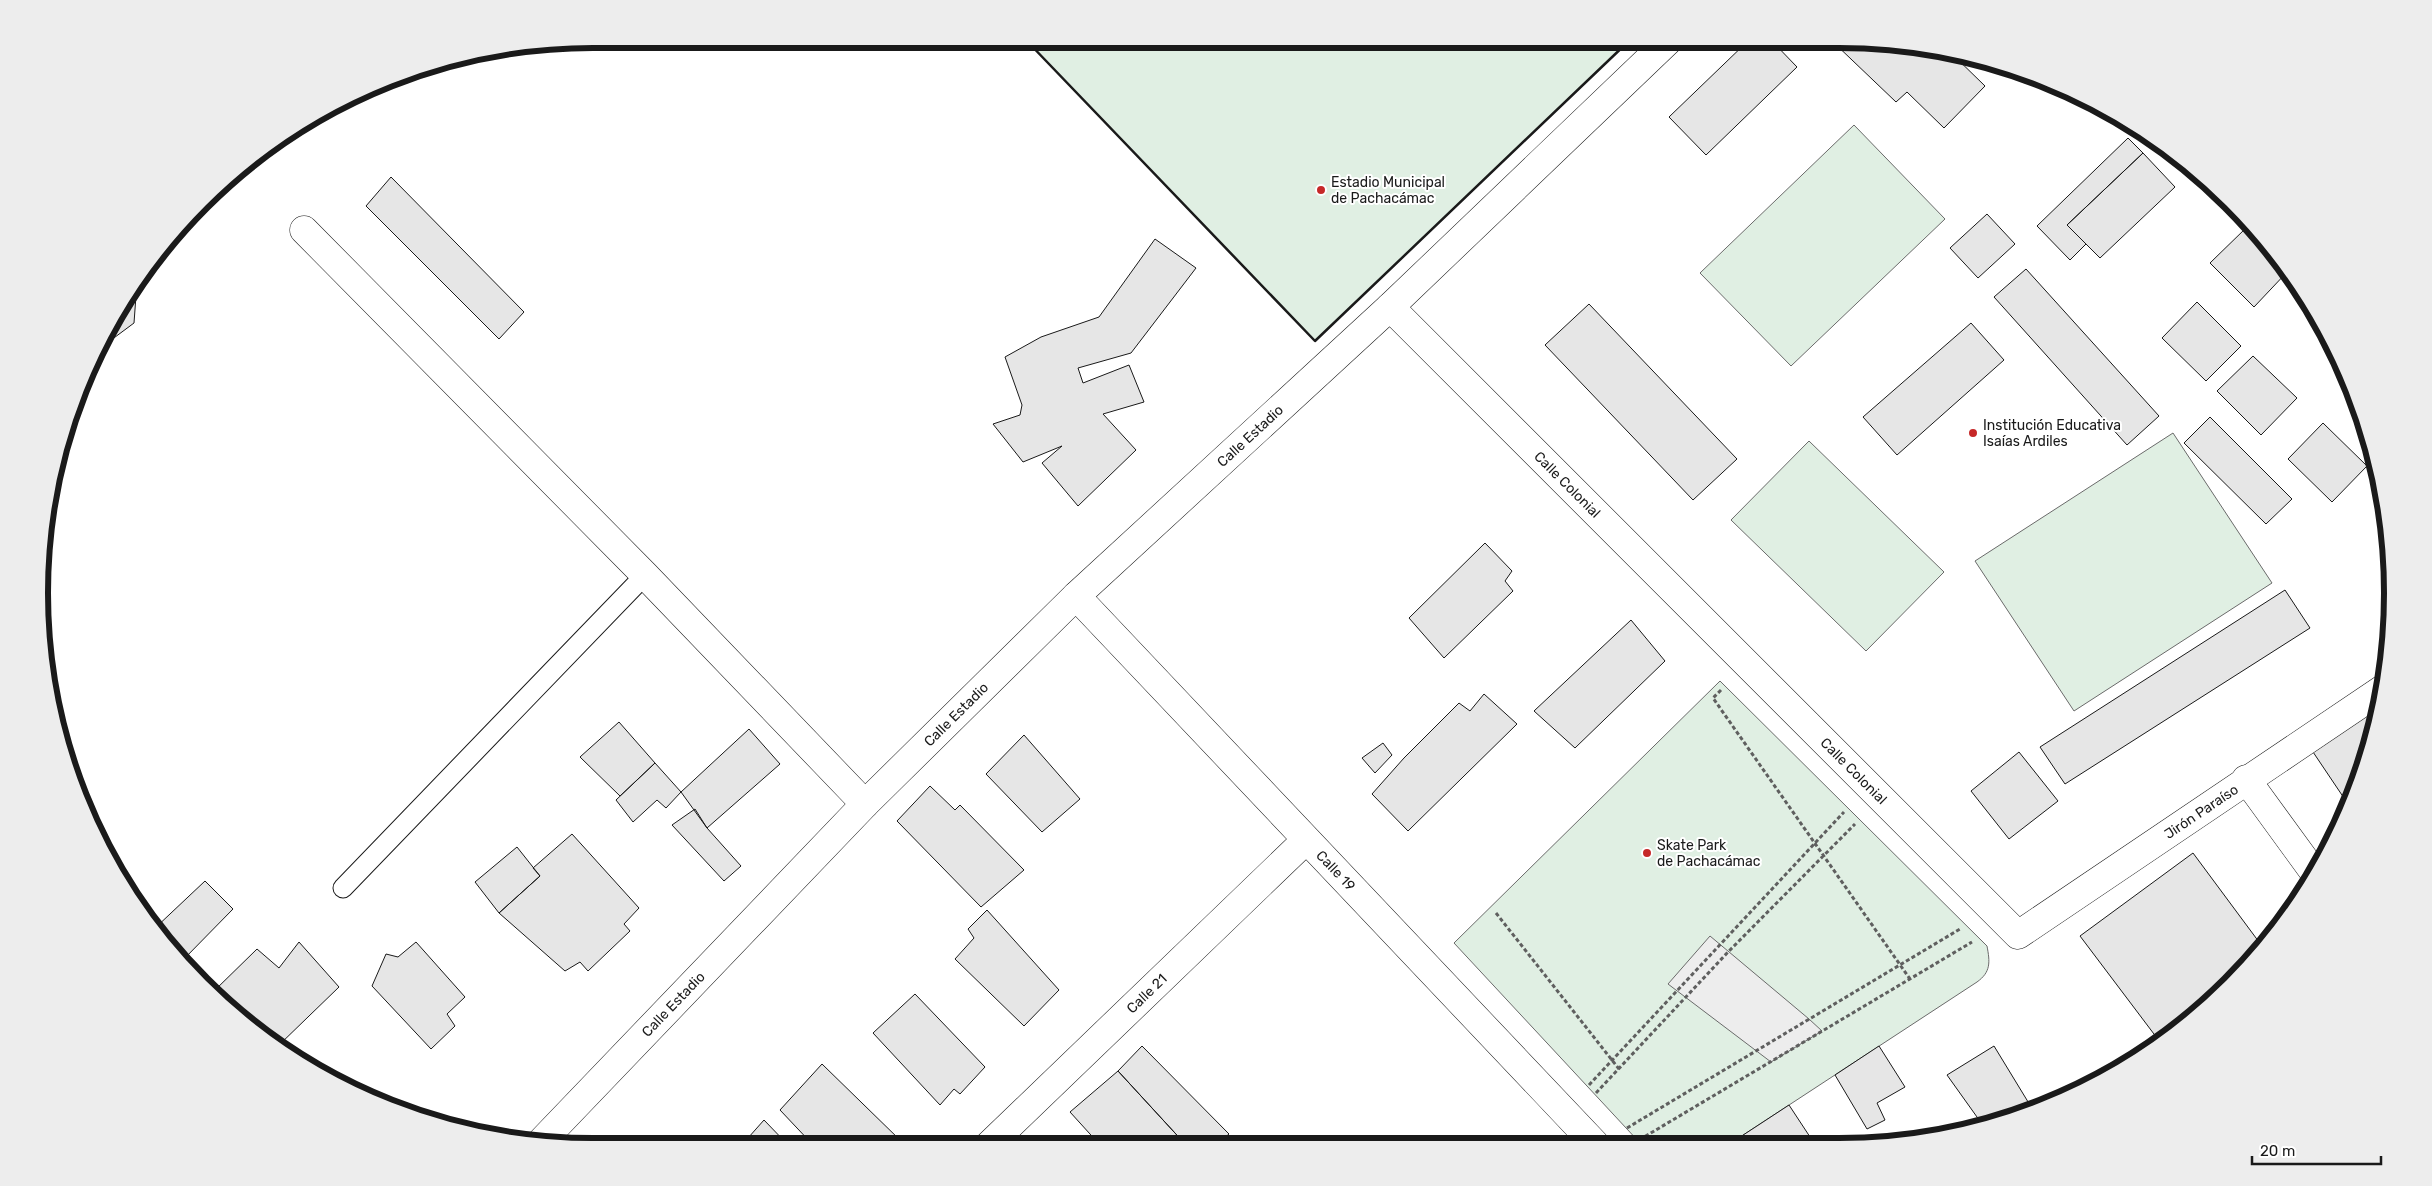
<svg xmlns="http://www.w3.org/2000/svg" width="2432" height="1186" font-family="Rubik,sans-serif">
	<rect width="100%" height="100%" fill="#fff"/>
	<path fill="#e0efe3" stroke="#6a6a6a" d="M1025,39H1631L1315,341Z
		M1854,125L1945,219L1791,366L1700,273Z
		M2173,433L2272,583L2074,711L1975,561Z
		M1809,441L1944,572L1866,651L1731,520Z
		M1720,681L1987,946C1990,962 1991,972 1977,982L1731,1143H1640L1454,943Z"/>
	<path fill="#ededed" stroke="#6a6a6a" d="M1710,936L1809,1019L1822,1031L1771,1062L1668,984Z"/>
	<path fill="#e6e6e6" stroke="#1a1a1a" d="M1750,39H1770L1797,67L1706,155L1669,117Z
		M1830,39L1947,49L1985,86L1944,128L1907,92L1896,102Z
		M2128,138L2143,153L2067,225L2086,244L2070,260L2037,226Z
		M2143,153L2175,187L2100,258L2067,225Z
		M391,177L524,312L499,339L366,206Z
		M1987,214L2015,244L1978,278L1950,248Z
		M2246,228L2288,271L2254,307L2210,263Z
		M1155,239L1196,268L1131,353L1078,368L1083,383L1129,365L1144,402L1103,414L1136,450L1078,506L1042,463L1062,446L1023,462L993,424L1020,415L1022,405L1005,357L1041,337L1099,317Z
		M2026,269L2159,416L2127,445L1994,297Z
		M137,282L134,323L95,352L113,316Z
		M2197,302L2241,346L2206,381L2162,338Z
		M1589,304L1737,459L1693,500L1545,345Z
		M1971,323L2004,360L1897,455L1863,417Z
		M2253,356L2297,398L2261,435L2217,391Z
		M2210,417L2292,499L2266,524L2184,443Z
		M2323,423L2367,466L2332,502L2288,459Z
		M1485,543L1512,571L1505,581L1513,591L1444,658L1409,618Z
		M2285,590L2310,628L2065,784L2040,747Z
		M1631,620L1665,661L1575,748L1534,711Z
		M1484,694L1517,724L1408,831L1372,794L1404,758L1459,703L1470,711Z
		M2377,707L2379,711L2350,807L2311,749Z
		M619,722L655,763L620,796L580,757Z
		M749,729L780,764L707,828L681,792Z
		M1024,735L1080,799L1042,832L986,774Z
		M1383,743L1392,755L1375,773L1362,758Z
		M2019,752L2058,801L2009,839L1971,791Z
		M655,763L681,792L666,808L657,800L633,822L616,800Z
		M930,786L955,810L960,805L1024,870L981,907L897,821Z
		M695,809L707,828L741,866L724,881L672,825Z
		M572,834L639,908L624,924L630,931L588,971L580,962L565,971L499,913L540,876L533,868Z
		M517,847L540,876L499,913L475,882Z
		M2193,853L2259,942L2272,933L2274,935L2177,1033L2160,1042L2080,936Z
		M205,881L233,909L181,962L153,930Z
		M987,910L1059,990L1024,1026L955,959L974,938L968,929Z
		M299,942L339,987L277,1047L229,1008L213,992L257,949L279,968Z
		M416,942L465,997L447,1014L455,1026L431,1049L372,986L386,954L398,957Z
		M915,994L985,1067L960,1094L954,1089L940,1105L873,1033Z
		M1142,1046L1229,1134L1216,1145H1186L1118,1071Z
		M1879,1046L1905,1087L1877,1103L1885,1120L1867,1129L1835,1075Z
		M1994,1046L2033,1110L1982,1124L1947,1075Z
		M822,1064L902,1142L898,1146H814L780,1110Z
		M1118,1071L1186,1145H1100L1070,1112Z
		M1789,1105L1814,1143H1731Z
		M764,1120L790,1147H758L748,1138Z"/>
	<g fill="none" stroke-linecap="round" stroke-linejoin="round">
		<defs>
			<path id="service" d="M343,888L645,575"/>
			<g id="minor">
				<path d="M304,230L645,575L865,804"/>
				<path id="s1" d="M1390,307L2018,935L2384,688"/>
				<path id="s2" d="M1076,596L1595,1144"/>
				<path d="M2246,779L2313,871"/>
				<path id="s3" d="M541,1142L865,804L1076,596L1390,307L1670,39"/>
				<path id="s4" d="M988,1146L1305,841"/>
			</g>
		</defs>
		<use href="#service" stroke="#1a1a1a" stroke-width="21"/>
		<use href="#minor" stroke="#1a1a1a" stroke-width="29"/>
		<path stroke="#5f5f5f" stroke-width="3" stroke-dasharray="4 2.5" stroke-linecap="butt" d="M1721,690L1713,698L1910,979
			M1496,913L1619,1069
			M1589,1085L1844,812
			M1596,1093L1728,952L1855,824
			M1627,1128L1960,929
			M1634,1143L1972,942"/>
		<use href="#service" stroke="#fff" stroke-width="19"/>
		<use href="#minor" stroke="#fff" stroke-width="28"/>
		<path stroke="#1a1a1a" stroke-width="2.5" d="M1025,39L1315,341L1631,39"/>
	</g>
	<g fill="#c62828" stroke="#fff" stroke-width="2">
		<circle cx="1321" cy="190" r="5"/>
		<circle cx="1973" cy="433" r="5"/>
		<circle cx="1647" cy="853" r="5"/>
	</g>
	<g text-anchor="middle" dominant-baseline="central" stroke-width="4" stroke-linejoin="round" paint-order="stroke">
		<g font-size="14" fill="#1a1a1a" stroke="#fff" text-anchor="start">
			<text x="1331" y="182">Estadio Municipal<tspan x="1331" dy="16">de Pachacámac</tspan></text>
			<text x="1983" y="425">Institución Educativa<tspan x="1983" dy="16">Isaías Ardiles</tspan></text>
			<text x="1657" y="845">Skate Park<tspan x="1657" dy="16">de Pachacámac</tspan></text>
		</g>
		<g font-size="14" fill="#1a1a1a" stroke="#fff">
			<text stroke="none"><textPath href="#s3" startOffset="1001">Calle Estadio</textPath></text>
			<text stroke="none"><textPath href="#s1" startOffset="251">Calle Colonial</textPath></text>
			<text stroke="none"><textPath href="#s3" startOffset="596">Calle Estadio</textPath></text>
			<text stroke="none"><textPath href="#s1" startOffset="656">Calle Colonial</textPath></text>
			<text stroke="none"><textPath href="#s1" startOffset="1109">Jirón Paraíso</textPath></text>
			<text stroke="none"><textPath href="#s2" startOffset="378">Calle 19</textPath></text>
			<text stroke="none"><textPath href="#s4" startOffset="220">Calle 21</textPath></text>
			<text stroke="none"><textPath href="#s3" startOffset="191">Calle Estadio</textPath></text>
		</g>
	</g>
	<path d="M0 0H2432V1186H0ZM593 48H1839A545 545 0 0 1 2384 593V593A545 545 0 0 1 1839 1138H593A545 545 0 0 1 48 593V593A545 545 0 0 1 593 48Z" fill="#ededed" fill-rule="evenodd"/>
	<path fill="none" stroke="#1a1a1a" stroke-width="6" d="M593 48H1839A545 545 0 0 1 2384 593V593A545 545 0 0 1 1839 1138H593A545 545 0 0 1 48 593V593A545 545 0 0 1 593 48Z"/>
	<path d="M2252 1156v8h129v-8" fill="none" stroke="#1a1a1a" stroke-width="2.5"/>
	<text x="2260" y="1156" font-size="15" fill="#1a1a1a" stroke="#ffffff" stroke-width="4" paint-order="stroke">20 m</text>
</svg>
